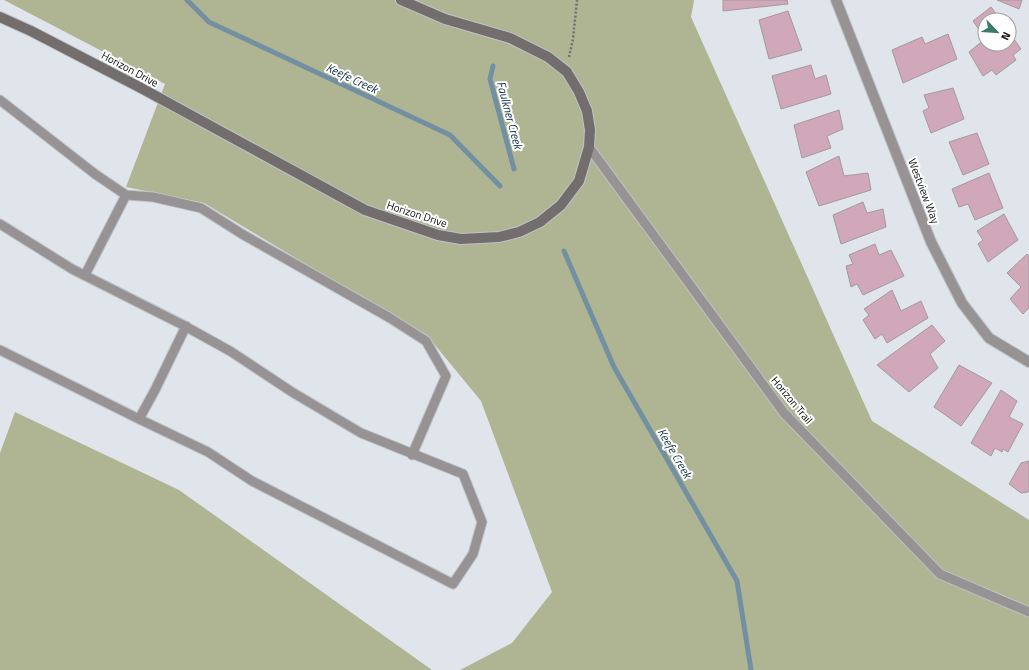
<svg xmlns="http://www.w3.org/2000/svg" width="1029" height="670" font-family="'Titillium Web',sans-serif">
	<rect width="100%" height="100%" fill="#dfe5eb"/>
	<path fill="#afb593" d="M4,0H405L417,7L418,0H694L691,17L872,421L1029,520V670H460L512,643L552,592L481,401L430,339L204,203L126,187L165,84Z
		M15,412L179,490L432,670H0V453Z"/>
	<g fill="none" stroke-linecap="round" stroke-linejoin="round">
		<path stroke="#7390a2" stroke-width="5" d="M187,0L209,22L450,135L500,186
			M493,66L490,79L514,169
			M564,251L614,367L737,581L751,670"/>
	</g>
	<path fill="#d1a7ba" stroke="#a29a9d" d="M723,0H787L788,4L723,11Z
		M997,0H1022L1019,9Z
		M991,7L1001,20H985V38L973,21Z
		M788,11L802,50L769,59L759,20Z
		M1009,32L1021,49L1013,55L1016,60L996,75L992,70L983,76L969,52L985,39V44H1009Z
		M948,34L957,59L903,83L892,50L922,37L925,44Z
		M811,65L815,79L826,75L831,94L781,109L772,76Z
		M953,88L964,119L931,133L923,111L929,108L924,95Z
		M839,110L843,129L827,136L831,148L802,158L794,125Z
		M977,133L989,164L963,175L949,142Z
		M839,156L844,176L868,173L871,190L819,206L806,172Z
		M989,173L1003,208L975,220L968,204L959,207L952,189Z
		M863,202L867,213L883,209L886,227L841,244L833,215Z
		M1004,214L1018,240L988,262L978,244L983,240L977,231Z
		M875,244L879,255L891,250L904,276L863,295L857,284L851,287L846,266L853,264L849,255Z
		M1027,254L1029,256V308L1023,314L1010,299L1021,287L1007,273Z
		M892,290L901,311L921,301L928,318L887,343L882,334L875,339L863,320L869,315L864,309Z
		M932,325L945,341L930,354L938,368L909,392L877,365Z
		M959,365L992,383L961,426L934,407Z
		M1001,390L1017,401L1009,417L1023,424L1008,452L1003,449L1002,452L995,448L991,456L971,443Z
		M1029,461V490L1028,492L1021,493L1009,484L1021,463Z"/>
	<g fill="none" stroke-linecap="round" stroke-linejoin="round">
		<defs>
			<path id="lane" d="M0,100L95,174L126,195L153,197L201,208L242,234L390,318L426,341L446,376L412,455
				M589,147L784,413L940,574L1029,612
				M0,224L72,269L183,325L230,351L292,392L361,433L463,474L482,522L473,554L453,584L252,481L208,452L139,419L0,350
				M85,275L126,195
				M139,419L155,390L186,326"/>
			<path id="street" d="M836,0L931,242L962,303L989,338L1029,362"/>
			<path id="secondary" d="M0,17L31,31L141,88L365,210L438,235L461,239L499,237L519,232L540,222L561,205L579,181L589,147L590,130L587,111L579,92L567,72L548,57L510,38L445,19L401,0"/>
		</defs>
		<use href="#lane" stroke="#bec3c8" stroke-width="11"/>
		<use href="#street" stroke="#bec3c8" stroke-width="12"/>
		<use href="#secondary" stroke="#bec3c8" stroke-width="12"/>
		<path stroke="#6c7074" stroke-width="2.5" stroke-dasharray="2 2" stroke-linecap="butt" d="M569,57L573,39L577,0"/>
		<use href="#lane" stroke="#979394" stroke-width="9"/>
		<use href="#street" stroke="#979394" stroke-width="10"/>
		<use href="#secondary" stroke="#736d6d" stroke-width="10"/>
	</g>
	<g text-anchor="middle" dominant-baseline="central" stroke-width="4" stroke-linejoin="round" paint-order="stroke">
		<g font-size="11" fill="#0e1012" stroke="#fff">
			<text transform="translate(130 69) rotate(28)">Horizon Drive</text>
			<text transform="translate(924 191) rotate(69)">Westview Way</text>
			<text transform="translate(417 214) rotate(18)">Horizon Drive</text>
			<text transform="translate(792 400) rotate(50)">Horizon Trail</text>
		</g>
		<g font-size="12" font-style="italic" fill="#0f3345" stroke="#fff">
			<text transform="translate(352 78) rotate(25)">Keefe Creek</text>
			<text transform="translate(510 115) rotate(75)">Faulkner Creek</text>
			<text transform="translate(675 453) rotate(60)">Keefe Creek</text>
		</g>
	</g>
	<g transform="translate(997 32) rotate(115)"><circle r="19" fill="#ffffff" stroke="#9f9fa0"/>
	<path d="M0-3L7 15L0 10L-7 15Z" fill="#3a7b6c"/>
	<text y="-6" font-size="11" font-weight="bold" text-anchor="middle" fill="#0e1012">N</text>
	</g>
</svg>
